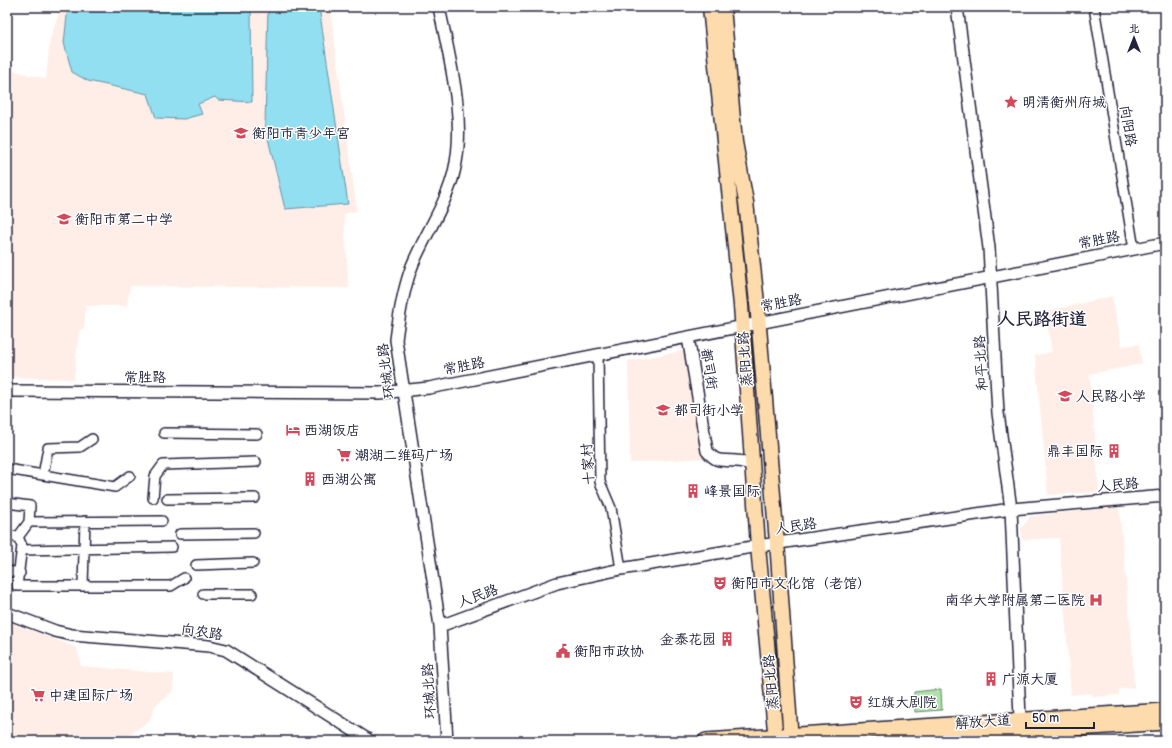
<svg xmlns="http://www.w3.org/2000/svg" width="1172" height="748" font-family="'Balsamiq Sans','LXGW WenKai TC',sans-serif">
	<rect width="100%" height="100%" fill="#fff"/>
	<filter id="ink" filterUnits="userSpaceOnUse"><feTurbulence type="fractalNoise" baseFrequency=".025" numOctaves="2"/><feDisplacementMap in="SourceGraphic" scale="8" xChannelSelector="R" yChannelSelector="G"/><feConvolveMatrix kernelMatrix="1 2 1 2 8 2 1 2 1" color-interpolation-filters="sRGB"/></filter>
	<g filter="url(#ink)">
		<path fill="#ffeee7" d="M59,7H330L357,211L344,214L349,288L130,286L127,306H86L84,328L79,331L74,379L7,377V69L46,79L50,38L58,16Z
			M1112,296L1122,346L1139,344L1142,364L1090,374L1099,492L1048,495L1035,355L1052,352L1045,312Z
			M687,350L705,458L630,463L628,361Z
			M1119,507L1132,642L1134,688L1119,689V695L1093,697L1092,693L1071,695L1059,538L1022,540L1021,528L1031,516Z
			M7,621L77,648L81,666L174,674L173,691L155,706L150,720L128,736L110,741H7Z"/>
		<path fill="#aee3a6" stroke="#688270" d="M941,689L942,710L915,712L914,692Z"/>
		<path fill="#91dff0" stroke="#6593a8" d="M68,7H251L252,102L218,100L215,97L198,104L202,114L184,119L156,118L148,94L88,81L72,72L64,43Z
			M268,7H319L348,204L285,209L265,126Z"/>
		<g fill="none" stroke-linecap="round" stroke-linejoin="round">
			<defs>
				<path id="minor" d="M1094,7L1134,249
					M598,355L600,482L611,508L621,569
					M164,433L257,434
					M7,469L115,487L130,476
					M43,475L48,448L80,447L92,439
					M153,498L155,476L163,465L256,462
					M167,499L255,498
					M7,503L30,506L29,522L18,537L22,546L17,586H171L184,578
					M29,522L162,521
					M180,534L254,533
					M7,535L18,537
					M22,550L172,547
					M196,565L253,563
					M7,571L20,573
					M83,585L85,521
					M203,594H252"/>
				<path id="tertiary" d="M439,7C449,57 467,121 454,172C446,205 425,234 412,266C403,290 399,315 396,340L440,626L447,741
					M957,7L989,248L998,413L1011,509L1021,741
					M688,337L707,451C718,464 721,459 736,461C742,461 747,463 752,465
					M7,391L380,393L429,388L1165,243
					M7,613L55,631L72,635L209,646L226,650L370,741
					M440,626L557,583L621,569L758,546L1011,509L1165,496"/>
				<path id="primary" d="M710,7L741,305L758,546L776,741
					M723,7L735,142L746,202L757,303L778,555L791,741"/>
				<path id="trunk" d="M706,741L1165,711
					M886,741L1165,722"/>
			</defs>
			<use href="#minor" stroke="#22223b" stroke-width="12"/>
			<use href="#tertiary" stroke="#22223b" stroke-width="14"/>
			<use href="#primary" stroke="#22223b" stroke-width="17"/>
			<use href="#trunk" stroke="#22223b" stroke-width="18"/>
			<use href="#minor" stroke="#fff" stroke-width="9"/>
			<use href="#tertiary" stroke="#fff" stroke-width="11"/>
			<use href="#primary" stroke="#fddbac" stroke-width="14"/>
			<use href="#trunk" stroke="#fddbac" stroke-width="15"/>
		</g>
	</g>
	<defs>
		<symbol id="sight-bare" viewBox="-9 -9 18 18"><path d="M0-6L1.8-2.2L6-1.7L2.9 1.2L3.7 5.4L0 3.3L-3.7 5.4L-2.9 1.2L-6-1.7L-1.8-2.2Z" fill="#d1495b" stroke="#fff" stroke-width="2.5" paint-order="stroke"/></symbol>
		<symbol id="school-bare" viewBox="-9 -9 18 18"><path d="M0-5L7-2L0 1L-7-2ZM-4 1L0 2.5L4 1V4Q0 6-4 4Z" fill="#d1495b" stroke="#fff" stroke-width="2.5" paint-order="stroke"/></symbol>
		<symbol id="hotel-bare" viewBox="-9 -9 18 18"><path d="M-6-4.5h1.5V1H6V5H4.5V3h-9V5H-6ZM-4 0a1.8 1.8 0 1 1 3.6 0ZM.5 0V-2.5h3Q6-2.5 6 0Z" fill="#d1495b" stroke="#fff" stroke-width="2.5" paint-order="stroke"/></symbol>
		<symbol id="building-bare" viewBox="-9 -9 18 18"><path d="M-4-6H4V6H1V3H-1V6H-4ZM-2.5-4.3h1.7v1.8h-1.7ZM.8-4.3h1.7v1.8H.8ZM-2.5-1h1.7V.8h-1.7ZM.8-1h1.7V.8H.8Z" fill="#d1495b" stroke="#fff" stroke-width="2.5" paint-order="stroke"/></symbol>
		<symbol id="supermarket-bare" viewBox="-9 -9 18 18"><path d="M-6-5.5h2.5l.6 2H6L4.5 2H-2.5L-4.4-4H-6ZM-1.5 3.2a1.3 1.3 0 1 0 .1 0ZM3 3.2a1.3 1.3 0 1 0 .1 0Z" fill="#d1495b" stroke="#fff" stroke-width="2.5" paint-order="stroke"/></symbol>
		<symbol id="theatre-bare" viewBox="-9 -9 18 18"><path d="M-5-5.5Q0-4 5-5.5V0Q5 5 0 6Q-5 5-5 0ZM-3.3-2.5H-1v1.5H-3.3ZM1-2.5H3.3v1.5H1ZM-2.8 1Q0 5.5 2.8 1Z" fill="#d1495b" stroke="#fff" stroke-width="2.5" paint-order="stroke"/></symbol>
		<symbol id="hospital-bare" viewBox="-9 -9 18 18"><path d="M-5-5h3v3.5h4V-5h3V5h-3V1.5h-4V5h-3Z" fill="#d1495b" stroke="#fff" stroke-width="2.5" paint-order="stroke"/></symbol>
		<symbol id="civic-bare" viewBox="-9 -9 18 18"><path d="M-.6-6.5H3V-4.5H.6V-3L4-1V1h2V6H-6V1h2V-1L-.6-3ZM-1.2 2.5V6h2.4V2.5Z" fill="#d1495b" stroke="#fff" stroke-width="2.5" paint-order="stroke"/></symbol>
	</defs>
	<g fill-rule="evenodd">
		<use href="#sight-bare" x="1001" y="92" width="20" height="20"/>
		<use href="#school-bare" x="231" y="123" width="20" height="20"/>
		<use href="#school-bare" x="54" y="209" width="20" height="20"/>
		<use href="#school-bare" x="1055" y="386" width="20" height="20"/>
		<use href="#school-bare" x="653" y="400" width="20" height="20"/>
		<use href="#hotel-bare" x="283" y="420" width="20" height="20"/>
		<use href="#building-bare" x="1104" y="441" width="20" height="20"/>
		<use href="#supermarket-bare" x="334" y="445" width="20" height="20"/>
		<use href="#building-bare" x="300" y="469" width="20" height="20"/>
		<use href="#building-bare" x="683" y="481" width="20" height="20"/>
		<use href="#theatre-bare" x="710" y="573" width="20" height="20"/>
		<use href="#hospital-bare" x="1086" y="590" width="20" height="20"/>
		<use href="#building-bare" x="717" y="629" width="20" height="20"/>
		<use href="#civic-bare" x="553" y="641" width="20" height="20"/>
		<use href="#building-bare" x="981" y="669" width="20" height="20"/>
		<use href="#supermarket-bare" x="28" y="685" width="20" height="20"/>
		<use href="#theatre-bare" x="846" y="692" width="20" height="20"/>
	</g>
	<g text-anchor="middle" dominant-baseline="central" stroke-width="3" stroke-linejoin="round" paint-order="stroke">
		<g font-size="14" fill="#22223b" stroke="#fff" text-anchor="start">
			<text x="1022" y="102">明清衡州府城</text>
			<text x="252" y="133">衡阳市青少年宫</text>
			<text x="75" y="219">衡阳市第二中学</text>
			<text x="1076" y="396">人民路小学</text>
			<text x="674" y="410">都司街小学</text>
			<text x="304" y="430">西湖饭店</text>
			<text x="1103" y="451" text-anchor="end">鼎丰国际</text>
			<text x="355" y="455">潮湖二维码广场</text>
			<text x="321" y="479">西湖公寓</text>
			<text x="704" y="491">峰景国际</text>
			<text x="731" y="583">衡阳市文化馆（老馆）</text>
			<text x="1085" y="600" text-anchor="end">南华大学附属第二医院</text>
			<text x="716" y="639" text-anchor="end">金泰花园</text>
			<text x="574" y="651">衡阳市政协</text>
			<text x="1002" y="679">广源大厦</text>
			<text x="49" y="695">中建国际广场</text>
			<text x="867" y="702">红旗大剧院</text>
		</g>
		<g font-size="14" fill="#22223b" stroke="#fff">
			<text transform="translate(1128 126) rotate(81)">向阳路</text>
			<text transform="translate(1099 240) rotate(-11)">常胜路</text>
			<text transform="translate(781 303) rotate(-11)">常胜路</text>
			<text transform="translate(745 359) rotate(-94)">蒸阳北路</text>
			<text transform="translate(981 363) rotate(-93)">和平北路</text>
			<text transform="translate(464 366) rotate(-11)">常胜路</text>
			<text transform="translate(709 369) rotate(81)">都司街</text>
			<text transform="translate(386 371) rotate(-97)">环城北路</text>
			<text x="145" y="377">常胜路</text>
			<text transform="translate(588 464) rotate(-94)">十家村</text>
			<text transform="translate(1118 485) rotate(-5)">人民路</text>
			<text transform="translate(796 526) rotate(-8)">人民路</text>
			<text transform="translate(478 596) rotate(-20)">人民路</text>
			<text transform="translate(202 632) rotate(8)">向农路</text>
			<text transform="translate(771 682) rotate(-95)">蒸阳北路</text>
			<text transform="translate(429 691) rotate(-93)">环城北路</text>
			<text transform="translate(983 722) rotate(-4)">解放大道</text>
		</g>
		<g font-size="18" font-weight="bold" fill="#22223b" stroke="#fff">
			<text x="1042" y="319">人民路街道</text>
		</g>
	</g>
	<rect width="1172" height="748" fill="none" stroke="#fff" stroke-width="24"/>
	<rect x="12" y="12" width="1148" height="724" fill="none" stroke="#22223b" stroke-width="1.5" filter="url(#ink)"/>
	<g transform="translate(1134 38)" stroke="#ffffff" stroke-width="3" paint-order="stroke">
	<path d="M0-3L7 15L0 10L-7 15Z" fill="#22223b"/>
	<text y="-6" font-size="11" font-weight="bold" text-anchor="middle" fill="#22223b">北</text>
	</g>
	<path d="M1026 722v6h68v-6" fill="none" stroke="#22223b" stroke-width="2"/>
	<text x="1032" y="722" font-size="12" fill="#22223b" stroke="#ffffff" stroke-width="3" paint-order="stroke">50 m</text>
</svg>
